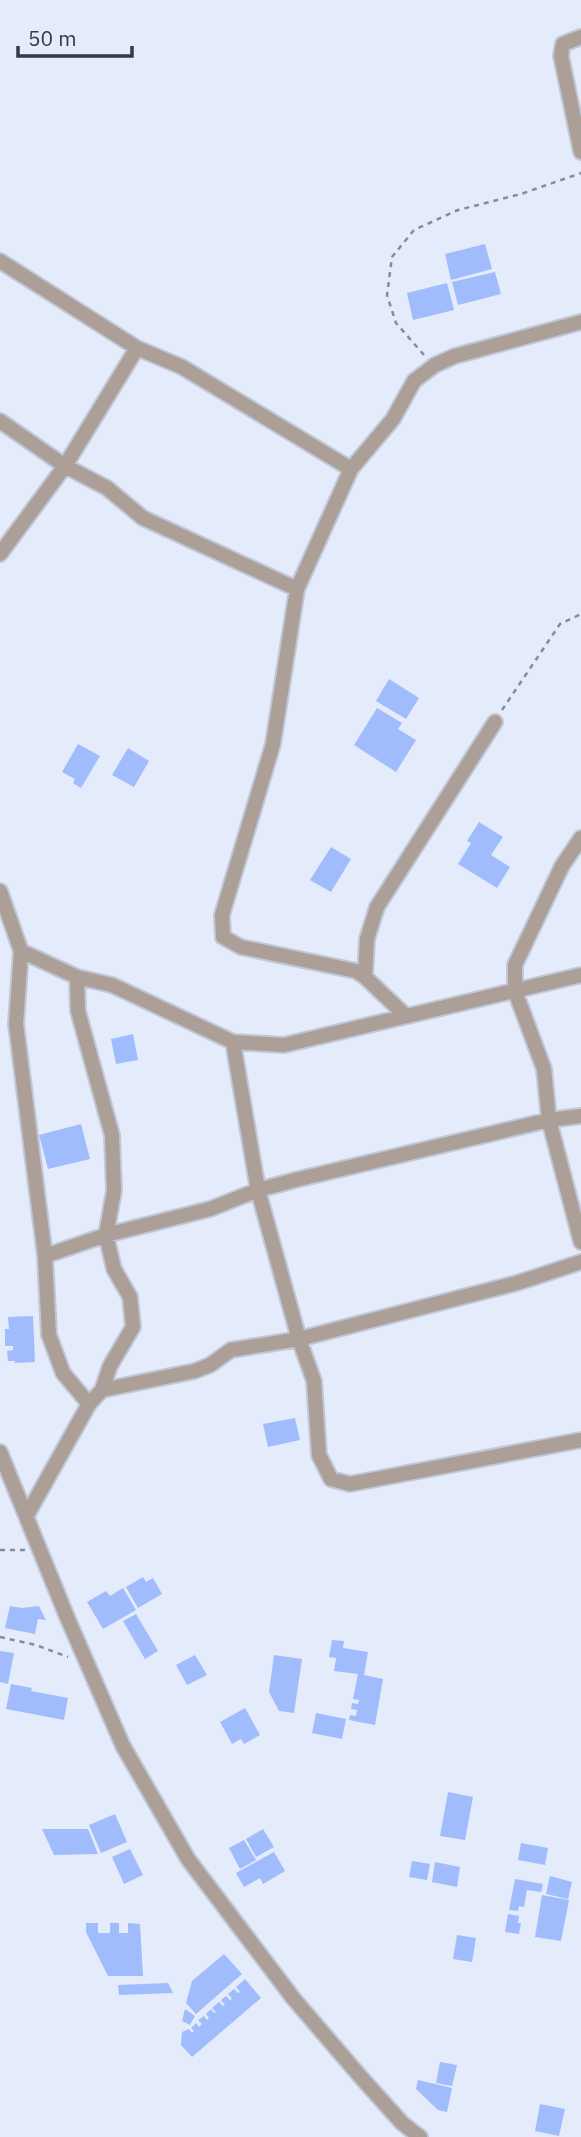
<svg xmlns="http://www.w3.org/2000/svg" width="581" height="2137" font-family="'IBM Plex Sans',sans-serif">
	<rect width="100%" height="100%" fill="#e4ebfb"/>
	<path fill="#a0bcfc" d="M485,244L492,269L451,280L445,254Z
		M495,272L501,294L458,305L452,282Z
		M447,283L454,310L413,320L407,293Z
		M389,679L419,698L406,719L376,701Z
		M377,708L402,723L398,729L416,740L396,772L354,745Z
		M78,744L100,756L81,788L73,783L75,779L62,772Z
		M128,748L149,761L134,787L112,775Z
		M479,822L503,837L491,855L510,867L497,888L458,864L471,843L467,841Z
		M331,847L351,859L331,892L310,880Z
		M133,1034L138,1060L116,1064L111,1039Z
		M81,1124L90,1159L48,1169L39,1135Z
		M33,1316L35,1362L15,1363V1361H8L7,1351L13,1350V1346H5V1329H9L8,1317Z
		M295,1418L300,1440L268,1447L263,1424Z
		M143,1577L146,1582L153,1578L162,1594L138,1608L126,1587Z
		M123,1588L136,1610L103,1629L87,1602L106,1591L110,1596Z
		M10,1606L22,1608L39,1606L46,1620L38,1619L35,1634L5,1628Z
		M136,1614L158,1651L145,1659L123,1621Z
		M332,1640L344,1641L343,1648L368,1652L364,1675L383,1679L375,1725L349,1720L350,1715L356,1716L357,1710L351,1709L352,1703L358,1704L359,1700L353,1699L358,1674L334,1671L336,1658L329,1657Z
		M0,1651L14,1653L8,1684L0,1682Z
		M195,1655L207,1675L187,1685L176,1665Z
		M274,1655L302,1659L294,1713L279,1711L269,1692Z
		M11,1684L32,1688L31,1691L68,1698L64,1720L6,1709Z
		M245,1708L260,1735L244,1744L241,1739L232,1744L220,1722Z
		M316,1713L346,1719L342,1739L312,1733Z
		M448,1792L473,1797L465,1840L440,1836Z
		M115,1814L127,1842L101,1853L89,1825Z
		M42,1829H88L98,1854L54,1855Z
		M263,1829L274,1847L256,1857L246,1839Z
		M244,1840L256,1860L240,1869L229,1848Z
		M521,1843L548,1848L545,1865L518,1860Z
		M130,1849L143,1875L124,1884L112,1857Z
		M274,1852L285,1871L263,1884L260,1878L244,1887L236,1873Z
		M412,1861L430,1864L427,1880L409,1877Z
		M435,1862L460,1867L457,1887L432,1882Z
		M550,1876L572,1882L568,1899L546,1894Z
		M515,1879L543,1884L541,1892L527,1890L524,1907L519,1906L518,1911L509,1910Z
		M542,1895L569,1900L561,1941L535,1937Z
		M508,1914L519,1916L518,1923H521L519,1934L505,1932Z
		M86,1923H98V1933H110V1923H119V1933H128V1923L140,1924L143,1976H108L86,1932Z
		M457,1935L476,1938L472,1962L453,1959Z
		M224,1954L242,1974L196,2014L186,2003L192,1981Z
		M245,1979L261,1998L192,2057L181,2045L182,2032L189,2029L192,2033L194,2031L191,2028L196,2023L199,2027L202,2024L198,2020L204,2016L207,2020L209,2018L206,2014L211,2009L214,2013L216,2012L212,2008L219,2002L223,2006L225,2005L221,2000L226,1996L230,2000L232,1999L228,1994L234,1989L238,1993L240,1992L236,1987Z
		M168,1983L173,1993L119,1995L118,1985Z
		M185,2009L195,2016L190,2025L182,2021Z
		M440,2062L457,2065L452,2086L436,2083Z
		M418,2080L452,2088L447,2112L438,2110L416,2089Z
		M540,2104L565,2109L559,2136L535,2131Z"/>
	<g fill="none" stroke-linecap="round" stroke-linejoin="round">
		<defs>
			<path id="street" d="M581,37L563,44L561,56L581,152
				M0,261L137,348L182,367L351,469
				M0,421L65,466L107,488L143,518L297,589
				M0,554L65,466L137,348
				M581,838L562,866L515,965V991L544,1069L549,1120L581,1242
				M0,891L21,951L77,977L112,985L233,1042L284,1045L581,975
				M21,951L16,1024L45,1256L49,1335L63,1373L89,1404
				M77,977L78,1011L112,1135L114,1191L106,1235L114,1269L130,1297L133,1327L110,1366L102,1390
				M365,977L367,939L377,907L495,722
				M406,1016L365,977L356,971L241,947L223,937L222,915L273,744L297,589L351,469L393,419L414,381L435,365L455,356L581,322
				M45,1256L106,1235L210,1209L258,1190L299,1179L549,1120L581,1116
				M581,1262L517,1283L299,1339L314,1381L319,1455L331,1479L350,1484L581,1440
				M0,1452L67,1617L123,1746L188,1859L293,1998L359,2075L402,2123L420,2137
				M27,1515L89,1404L102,1390L195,1371L210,1365L231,1350L299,1339L258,1190L233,1042"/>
		</defs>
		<use href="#street" stroke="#c1c7d6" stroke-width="18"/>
		<path stroke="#858b98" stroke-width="2.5" stroke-dasharray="5 5" stroke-linecap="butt" d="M424,355L396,323L387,295L392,257L414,230L458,210L521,194L581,173
			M502,710L560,624L581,614
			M0,1550H26
			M0,1637L36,1645L68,1657"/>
		<use href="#street" stroke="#ab9f98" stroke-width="14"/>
	</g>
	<path d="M18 46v10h114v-10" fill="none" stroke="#343943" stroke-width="3.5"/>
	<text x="28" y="46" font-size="21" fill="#343943" stroke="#e4ebfb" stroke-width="5" paint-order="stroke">50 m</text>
</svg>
